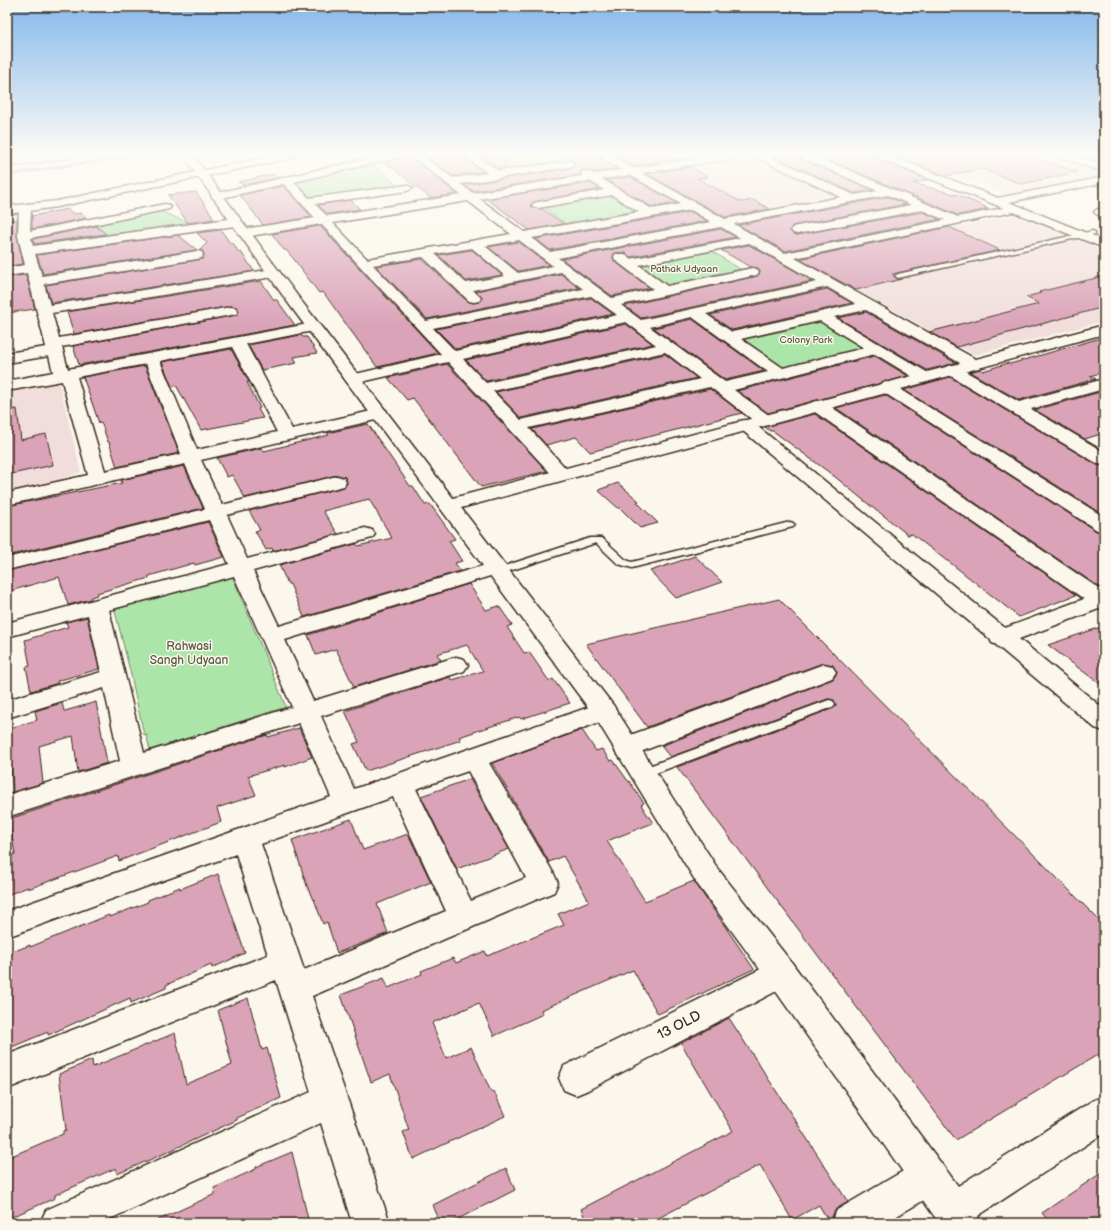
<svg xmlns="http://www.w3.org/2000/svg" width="1111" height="1230" font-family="'Balsamiq Sans',sans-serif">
	<rect width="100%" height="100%" fill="#fbf7ec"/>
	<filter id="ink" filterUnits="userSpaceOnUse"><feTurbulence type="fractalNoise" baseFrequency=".025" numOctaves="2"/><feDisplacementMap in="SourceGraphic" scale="8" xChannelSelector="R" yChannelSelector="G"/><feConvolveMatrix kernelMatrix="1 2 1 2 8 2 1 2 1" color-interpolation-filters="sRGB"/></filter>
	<g filter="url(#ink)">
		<path fill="#f1dedc" d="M751,155L840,196L725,218L643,173Z
			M905,155H1049L1104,174V177L1010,196Z
			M1014,215L1104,251V321L975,355L800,259Z
			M59,382L81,472L57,481L7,492V391Z"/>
		<path fill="#ace5a9" stroke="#748864" d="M473,155H549L563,164L500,173Z
			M371,163L399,187L313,199L294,180Z
			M614,195L641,210L566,224L543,207Z
			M156,209L193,225L30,246L28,238Z
			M710,250L745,272L668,287L635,264Z
			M815,314L868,347L777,370L738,338Z
			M232,575L286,707L150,750L146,734L144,735L130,671L114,607Z"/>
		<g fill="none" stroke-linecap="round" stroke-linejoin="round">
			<path stroke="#70849a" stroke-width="3" d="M7,175L135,155"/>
		</g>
		<path fill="#daa3b8" stroke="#3b2a1e" d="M401,155H409L457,194L430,198L385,162L399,158Z
			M424,155H461L483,172L453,176Z
			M477,155H504L505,169H499Z
			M560,155H596L617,169L594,172L586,170L581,171L580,175L473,191L464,185L570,168L576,165L571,160Z
			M613,155H667L676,160L633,166Z
			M771,155H798L799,158L873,190L854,193Z
			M817,155H873L874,158L928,180L913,183L958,195L986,207L984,208L988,209L958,215Z
			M892,155H939L945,157H948V155H1027L1077,172L1022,184L982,169L946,176Z
			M690,167L708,177L697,178L741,202L753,200L770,209L725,217L647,174Z
			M274,174L278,178L244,185L238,182Z
			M630,177L677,203L652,207L606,180Z
			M590,183L600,189L533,202L530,205L533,208L542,209L564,224L529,230L487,199Z
			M283,186L312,217L263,225L240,195Z
			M196,192L212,215H211L214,219L188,223L168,195Z
			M888,197L906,204L797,225L792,226L790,231L793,234L797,235L922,212L940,219L785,251L738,225Z
			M351,200L360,209L328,214L318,205Z
			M67,209L74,214L81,213L87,218L32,229V216Z
			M691,212L707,221L550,250L536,239Z
			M17,219V236L23,264L7,266V221Z
			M96,226L106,234L34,244L33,239Z
			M320,226L438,353L377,367L323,292L319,293L293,258L286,250H284L272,234Z
			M949,227L1000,250L892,274L897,279H902L856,290L799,259Z
			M721,229L736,237L630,257L625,252L614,253L613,257L614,261L650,288L612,296L562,259Z
			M221,230L230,243H233L239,253L241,252L254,271L51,303L46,285L202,259L204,255L203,252L200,250L207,243L197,233Z
			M178,235L197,250L43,274L37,255Z
			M519,242L549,265L518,271L488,247Z
			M749,245L813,281L641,318L625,306L757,276L760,273L758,268L750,267L721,250Z
			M472,250L502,275L466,281L438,255Z
			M422,259L468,302L474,303L479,302L482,298L476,291L561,274L579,288L427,319L376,266Z
			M26,275L35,309L7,313V286L11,285L8,277Z
			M1104,276V307L957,347L929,332L1039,304L1026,297L1041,293L1039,292Z
			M261,281L274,300H277L295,325L79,365L73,346L236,315L239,310L236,307L231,306L74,334L67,312Z
			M827,289L852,303L732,330L710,315Z
			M591,298L613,314L456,349L436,329Z
			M866,312L956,363L927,370L838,318Z
			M692,319L764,371L725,380L654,328Z
			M626,324L653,344L486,381L466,360Z
			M301,335L303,337H307L317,353L294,357L297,363L262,370L248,345Z
			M1104,337V372L1090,376L1096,379L1019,400L970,372L980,369L983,371L1008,363L1010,364Z
			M231,349L249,382H247L260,408L258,409L263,418L201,430L176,385L172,387L162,362Z
			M665,354L697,378L521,418L496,392Z
			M875,356L908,376L768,413L737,391Z
			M447,364L547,471L481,487L413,398L407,400L388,378Z
			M145,366L179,453L117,467L109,442H108L101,422L99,423L83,377Z
			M950,377L1097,465L1104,466V515L904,390Z
			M710,389L742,413L590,452L576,437L546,445L532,429Z
			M1104,391V433L1085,439L1035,410Z
			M885,395L1096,531L1104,533V585L1099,587L836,408Z
			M17,409L21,440L46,434L53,465L7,475V410Z
			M815,414L1076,595L1019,617L948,561H947L912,534L908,535L879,512H878L834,476L773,431H770L765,427Z
			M368,424L410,486H413L425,505L430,504L455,539L449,541L462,561L455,563L460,571L304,617L290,584H288L279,565L356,544L358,546L392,538L369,499L323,511L338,534L273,551L272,548L266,550L255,531L260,530L249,511L344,487L347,483L345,477L337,475L245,498L232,475L227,477L217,458L262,448L264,451L329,435L327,433Z
			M184,466L203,508L7,556V506L122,483L121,480Z
			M618,483L639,501L637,502L658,523L640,528L620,508H618L598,490Z
			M208,522L224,557L195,565L194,563L149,576V578L97,593V595L91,597V599L68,605L59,577L10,591L7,571Z
			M695,556L722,582L676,598L650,571Z
			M469,584L486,610L499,606L512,625L507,627L524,653L529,652L549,681L553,679L570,703L521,719L519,717L459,737L461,740L366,771L353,744L359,742L345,711L450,677L452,680L483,671L467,645L437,654L441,660L354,687L336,649L316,655L308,635Z
			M779,599L1104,925V1051L956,1140L677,767L834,708L836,705L834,700L828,699L670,757L661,746L833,679L837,673L833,665L823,663L647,727L586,644Z
			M87,617L99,669L57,681L58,683L31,691L26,667L30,666L25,640L68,627L66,622Z
			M1104,626V687L1048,645Z
			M96,702L107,763L78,772L73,736L39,746L43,783L13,792L10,757H7V729L37,720L35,711L62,703L64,711H65Z
			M299,728L312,757L285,767V765L248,776L256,795L217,808L221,822L119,861L118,856L28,889V887L7,895V857L15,854L9,819L267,735L268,737Z
			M582,730L596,751L602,749L610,761L613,760L628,781H629L644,803L641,805L653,823L607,841L645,901L694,881L754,969L658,1014L633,970L541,1010L543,1014L494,1036L479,1003L432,1023L446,1058L471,1047L491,1092L494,1091L505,1116L413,1159L403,1132L409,1130L390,1074L371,1082L341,995L384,978L388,988L422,974L421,971L453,958L456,963L485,951L487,956L564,925L558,914L589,901L563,856L549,862L492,763Z
			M470,779L509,849L457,869L421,796Z
			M351,819L363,850L408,834L431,882L377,904L388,933L337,953L327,922L323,924L314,899L313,900L307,886L292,840Z
			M218,874L245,953L212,968L211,965L166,985V988L131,1003L130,998L48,1035V1032L7,1049V954L30,945V947L109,915L110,917L148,902V900L180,887V889Z
			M248,998L262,1050L267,1048L281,1098L237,1118V1120L161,1155L117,1174L116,1168L55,1195V1198L7,1219V1158L63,1134V1131L66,1130L59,1074L92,1060L93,1067L175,1033L186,1084L232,1065L218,1010Z
			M729,1018L848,1202L836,1209L829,1222L819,1205L792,1220L760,1165L649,1223H587L581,1209L733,1131L681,1043Z
			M292,1152L308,1219L298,1223H152L215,1194L214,1188L256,1169V1167Z
			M506,1168L515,1190L450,1223H440L433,1205Z
			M1104,1171V1223H1050L1042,1213Z"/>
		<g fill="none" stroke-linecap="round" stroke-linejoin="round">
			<defs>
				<path id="service" d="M1093,231L1095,232V234L898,278L895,276L898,274Z
					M790,522L793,523L795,525L793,527L632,568L618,564L596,543L503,573H495L494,571L495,569L590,538H602L626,560L632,562Z
					M829,700L833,701L835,704L833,707L648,776L643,778L638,776L636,773L638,770Z"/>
				<path id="minor" d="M47,155H73L68,158L7,167V161Z
					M382,155H400L399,157L294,182L309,198L407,185L413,188L407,191L315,204L327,216L461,195L410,155H422L453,178L487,173L462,155H474L499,171L570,161L575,164L570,167L460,184L473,193L582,176L581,174L582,172L586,171L594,174L621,170L597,155H610L633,168L716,155H740L735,158L642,173L725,219L841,197L755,157L754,155H767L854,195L878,191L800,157L799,155H813L958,217L1013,206L1017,207L1019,209L1017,211L1013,212L795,258L979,361L981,364L979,367L973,369L967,367L866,310L834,317L930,374L932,377L930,380L924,382L918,380L875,354L734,390L770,416L773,420L770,424L764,425L758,424L710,387L529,428L571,474L569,478L562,480L555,478L448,362L353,384L347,382L345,379L347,376L441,354L321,224L244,237L240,236L238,233L240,230L244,229L315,218L284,184L217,199L213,198L211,196L213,194L217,193ZM630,175L681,204L652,209L602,179ZM590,181L604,190L538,202L534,203L532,205L534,207L538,208L612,195L639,212L524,232L480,199ZM888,195L911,205L797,226L793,227L791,230L793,233L797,234L922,210L945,220L785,253L734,224ZM468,201L511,234L367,259L333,223ZM691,210L711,222L550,252L532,238ZM721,227L740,238L630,259L625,254H615L614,257L615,260L653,289L612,298L558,258ZM519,240L553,266L518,273L485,246ZM749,243L817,282L641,320L621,305L757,275L759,272L757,269L752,268L667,286L639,265ZM472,248L505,276L466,283L435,254ZM423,257L469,301L474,302L479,301L481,298L473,290L561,272L583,289L426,321L373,265ZM827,287L856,304L732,332L706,314ZM591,296L617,315L455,351L433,328ZM692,317L768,372L725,382L650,327ZM820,321L864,348L783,368L741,339ZM626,322L656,345L486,383L463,359ZM665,352L700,379L521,420L493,391Z
					M1059,155H1074L1104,165V172L1060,157Z
					M165,204L169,205L171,207L169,209L31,238L33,246L235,218L239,219L241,222L239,225L235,226L35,254L42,276L197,251L202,252L203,255L202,258L197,259L44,284L50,305L273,269L278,270L280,273L278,276L273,277L52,313L59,338L231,307L236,308L238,311L236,314L231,315L62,347L68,369L313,323L318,324L320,327L318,330L246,344L292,429L380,409L386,410L388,414L386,418L380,419L201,460L222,505L337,476L344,478L346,482L344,486L227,515L247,559L365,528L372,530L375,534L372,538L253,571L279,626L489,564L496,562L503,564L506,568L503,572L285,640L313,701L456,657L464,659L468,665L464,671L321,716L354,789L595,705L604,702L613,705L616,711L613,717L489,763L554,874L558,883L554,892L312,996L390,1223H352L321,1123L101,1223H40L46,1210L311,1092L276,980L7,1089V1055L268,955L236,854L7,937V911L331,797L299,723L7,817V795L120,761L104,688L7,718V700L101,672L88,615L7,637V623L229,564L209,520L7,570V558L205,509L185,464L7,505V493L88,475L62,381L7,391V381L53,372L49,356L7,363V353L46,347L27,273L7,276V268L25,265L18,236L19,208L21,206H29L31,208L30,231ZM232,347L277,432L197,450L160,361ZM146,364L181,454L105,471L77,377ZM234,576L292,707L144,753L109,610ZM468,771L526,878L471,901L416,789ZM393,797L446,911L304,970L261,844Z
					M1104,207V218L1096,214L1094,212L1096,210Z
					M952,365L958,367L1019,402L1104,379V389L1031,409L1104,452V465L1098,464L946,373L944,370L946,367Z
					M886,382L892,384L1104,517V532L1097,530L880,390L878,387L880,384Z
					M818,401L824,402L1104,592V607L1019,639L1104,709V731L1095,728L995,644L992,643L990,639L736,425L739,421L745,420L751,421L1005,628L1084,599L812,410L810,406L812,402Z
					M824,664L832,666L836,672L832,678L635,754L626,756L617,754L613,747L617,740Z
					M781,959L792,963L797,973L792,983L588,1090L576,1095L564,1090L559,1078L564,1066Z
					M928,1159L941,1164L946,1177L941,1190L885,1223H831L837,1210L915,1164Z"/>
				<path id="tertiary" d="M183,155H193L299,298L453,498L1104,325V334L461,508L613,705L718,869L792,963L958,1186L1092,1101L1104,1096V1133L978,1216L981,1223H939L770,983L698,885L595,717L289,304Z"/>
				<path id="secondary" d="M277,155H297L292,158L57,207L7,214V206L57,201Z
					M874,155H888L998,198L1104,177V183L1009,202L1104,240V248L875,157Z"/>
			</defs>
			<use href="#service" stroke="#3b2a1e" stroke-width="3"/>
			<use href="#minor" stroke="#3b2a1e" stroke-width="3"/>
			<use href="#tertiary" stroke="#3b2a1e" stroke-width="3"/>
			<use href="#secondary" stroke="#3b2a1e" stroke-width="3"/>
			<use href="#service" fill="#fbf7ec" fill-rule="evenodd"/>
			<use href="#minor" fill="#fbf7ec" fill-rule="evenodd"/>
			<use href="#tertiary" fill="#fbf7ec" fill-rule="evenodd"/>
			<use href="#secondary" fill="#fbf7ec" fill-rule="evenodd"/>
		</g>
	</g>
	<linearGradient id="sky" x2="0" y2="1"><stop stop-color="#86b9ea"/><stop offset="0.47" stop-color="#fdfbf6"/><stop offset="1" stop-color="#fdfbf6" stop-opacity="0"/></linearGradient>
	<rect width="1111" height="327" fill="url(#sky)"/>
	<g text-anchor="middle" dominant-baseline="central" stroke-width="3" stroke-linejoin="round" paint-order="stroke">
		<g font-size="10" fill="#575941" stroke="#fbf7ec">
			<text x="684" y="269">Pathak Udyaan</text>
			<text x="806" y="340">Colony Park</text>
		</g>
		<g font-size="12" fill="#575941" stroke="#fbf7ec">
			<text x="189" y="646">Rahwasi<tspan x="189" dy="14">Sangh Udyaan</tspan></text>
		</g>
		<g font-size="14" fill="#3b2a1e" stroke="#fbf7ec">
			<text transform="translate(679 1025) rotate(-27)">13 OLD</text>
		</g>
	</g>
	<rect width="1111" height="1230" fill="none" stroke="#fbf7ec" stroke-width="24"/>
	<rect x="12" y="12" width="1087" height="1206" fill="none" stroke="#3b2a1e" stroke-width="1.5" filter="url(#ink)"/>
</svg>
